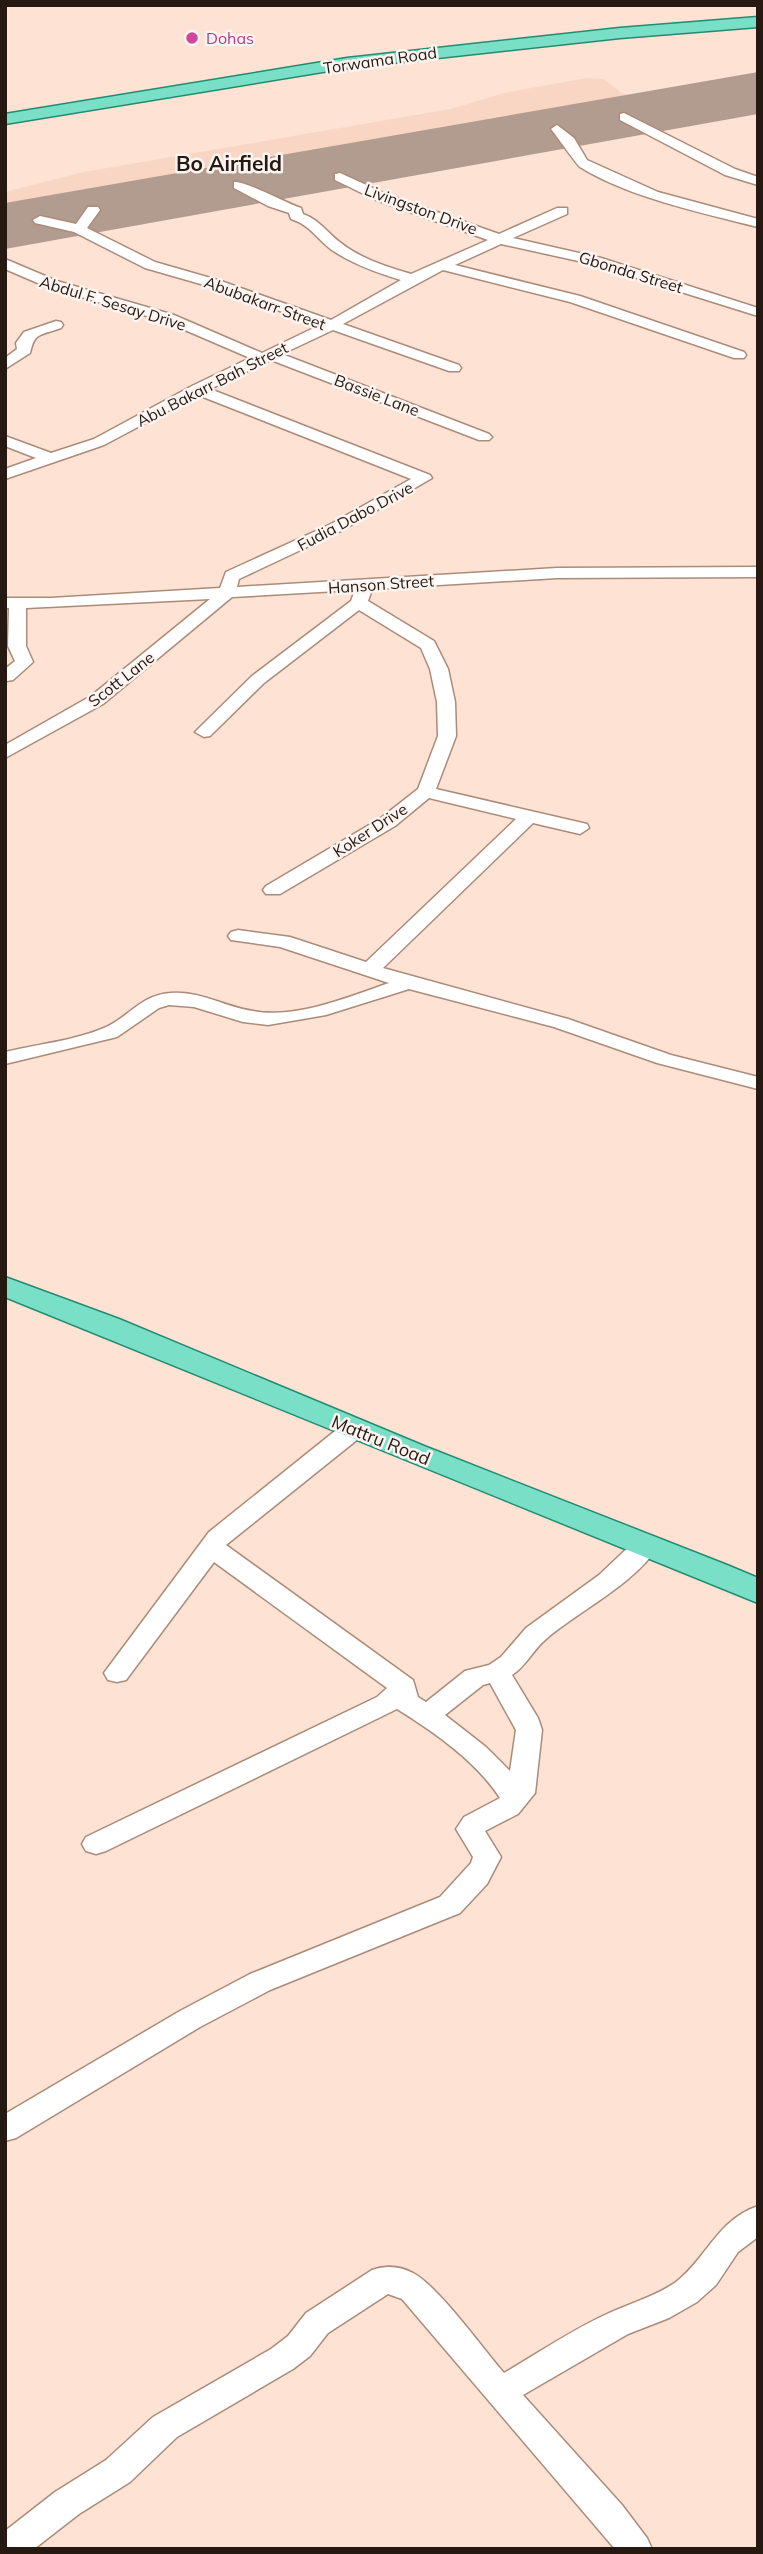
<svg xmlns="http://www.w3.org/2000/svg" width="763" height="2554" font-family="Mulish,sans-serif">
	<rect width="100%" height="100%" fill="#fee2d3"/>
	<path fill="#f8d6c3" d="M758,76V112L360,173L5,244V192L84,172L451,109L504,93L587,78L603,79L623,94L633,96L656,94Z"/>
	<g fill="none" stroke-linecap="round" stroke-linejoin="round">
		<path fill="#b29c90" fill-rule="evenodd" d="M758,72V114L5,249V203Z"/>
		<defs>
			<path id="minor" d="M624,113L735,169L758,177V185L725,175L620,120V114Z
				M557,125L574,138L587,160L658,192L758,219V227C702,213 628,197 580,167C577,165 556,135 551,129Z
				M340,173L386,194L499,234L557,208H567V214L513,238L601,258L758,308V316L592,264L501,244L455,265L580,296L744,352L746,355L744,358H734L570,302L443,270L343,324L459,365L461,368L459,371H449L333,330L282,354L489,434L492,437L489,440H479L271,360L210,389L430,475L432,478L341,531L239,579L237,587L557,568L758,567V577L557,578L372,589L368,601L434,641L448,669L455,702L456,736L436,789L587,824L589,828L580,834L533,823L383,968L568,1019L671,1055L758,1077V1089L657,1063L554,1027L409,989L326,1015L268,1025L243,1022L194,1007L169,1005L159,1008L117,1037L5,1064V1052C38,1044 73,1041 104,1028C128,1018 141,995 170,993C199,990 225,1007 253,1011C297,1019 348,997 389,983L280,947L231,940L228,936L231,932L238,930L290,937L366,962L516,819L429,798L395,826L280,894H266L263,890L266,886L381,818L418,789L438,736L437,702L430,669L421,648L359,610L264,683L210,736L204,737L195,732L252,676L351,601L355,590L232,597L103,704L5,758V745L91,696L210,599L26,608V646L33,662L13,680L7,681L5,669L15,661L8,646L9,608H5V598H51L220,588L226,572L329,525L411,479L198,395L104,445L5,479V469L36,458L5,446V436L51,453L94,439L192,386L250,358L164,321L47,287L5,269V259L57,281L174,315L262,353L320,325L211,287L145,268L74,232L35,223L33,220L40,216L76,224L88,207H98L100,210L87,228L155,262L221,281L331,320L401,280C378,273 355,265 335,252C318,241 311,225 291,219L289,213L268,206L234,188V182C246,181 286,203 301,208L303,214C320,220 327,233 341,243C361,259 388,267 411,274L488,240L376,200L335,180V174Z
				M56,321L61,322L63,325L61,328C39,336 35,332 30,353L5,369V358L17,349L16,343L24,332Z
				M354,1421L363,1423L366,1429L363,1435L226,1545L413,1680L418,1697L426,1702L465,1671L489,1665L501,1657L526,1628L599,1575L637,1539L646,1536L655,1539L659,1545C635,1584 580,1610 546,1639C533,1650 526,1666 512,1675L538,1718L542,1730L535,1793L518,1814L485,1831L501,1857L487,1884L460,1913L270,1990L200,2027L16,2138L5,2141V2114L180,2011L250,1974L440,1897L471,1863L473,1857L456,1829L464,1817L500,1798C476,1761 434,1732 397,1709L106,1851L96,1854L86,1851L82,1844L86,1837L377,1697L387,1688L214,1562L126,1680L117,1682L108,1680L104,1673L209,1532L345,1423ZM490,1683L516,1730L510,1771L486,1747L445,1715L483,1685Z
				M758,2206V2237L738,2252L716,2285L697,2302L669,2318L628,2334L523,2395L622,2505L647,2538L652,2549H615L402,2299L388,2294L328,2333L310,2356L293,2369L177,2437L130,2482L79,2514L34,2549H5V2531L55,2492L106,2460L153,2417L271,2349L288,2336L306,2313L372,2270C386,2265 400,2266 413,2273C438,2286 483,2349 504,2373C538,2353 572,2330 607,2314C630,2303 655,2297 676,2282C707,2258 717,2220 758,2206Z"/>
			<path id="major" d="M758,17V27L620,38L347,68L5,124V114L347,58L620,28Z
				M5,1277L119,1319L424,1446L727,1565L758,1578V1603L5,1297Z"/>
		</defs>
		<use href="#minor" stroke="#ab8b79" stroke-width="3"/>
		<use href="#major" stroke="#238b70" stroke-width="3"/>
		<use href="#minor" fill="#fff" fill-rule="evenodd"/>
		<use href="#major" fill="#7adfc7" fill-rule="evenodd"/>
	</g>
	<circle fill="#d1479c" stroke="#fcf4f0" stroke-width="2.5" cx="192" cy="38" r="7"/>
	<g text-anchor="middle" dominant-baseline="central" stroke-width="5" stroke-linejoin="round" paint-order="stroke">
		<g font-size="16" fill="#b23c85" stroke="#fcf4f0" text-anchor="start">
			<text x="206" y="38">Dohas</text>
		</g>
		<g font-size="16" fill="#251912" stroke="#fcf4f0">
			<text transform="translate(380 60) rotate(-8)">Torwama Road</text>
			<text transform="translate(421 209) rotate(20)">Livingston Drive</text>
			<text transform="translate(631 272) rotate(17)">Gbonda Street</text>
			<text transform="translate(113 303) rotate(17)">Abdul F. Sesay Drive</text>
			<text transform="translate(265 303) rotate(20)">Abubakarr Street</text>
			<text transform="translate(212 384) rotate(-27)">Abu Bakarr Bah Street</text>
			<text transform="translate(377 395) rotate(21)">Bassie Lane</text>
			<text transform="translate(355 516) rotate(-28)">Fudia Dabo Drive</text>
			<text transform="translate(381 584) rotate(-4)">Hanson Street</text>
			<text transform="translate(121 679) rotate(-38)">Scott Lane</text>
			<text transform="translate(370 830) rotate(-33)">Koker Drive</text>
		</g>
		<g font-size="18" fill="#251912" stroke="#fcf4f0">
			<text transform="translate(381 1440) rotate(22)">Mattru Road</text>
		</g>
		<g font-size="21" font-weight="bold" fill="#251912" stroke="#fcf4f0">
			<text x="229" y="163">Bo Airfield</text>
		</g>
	</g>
	<rect width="763" height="2554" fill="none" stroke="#251912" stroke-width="14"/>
</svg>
